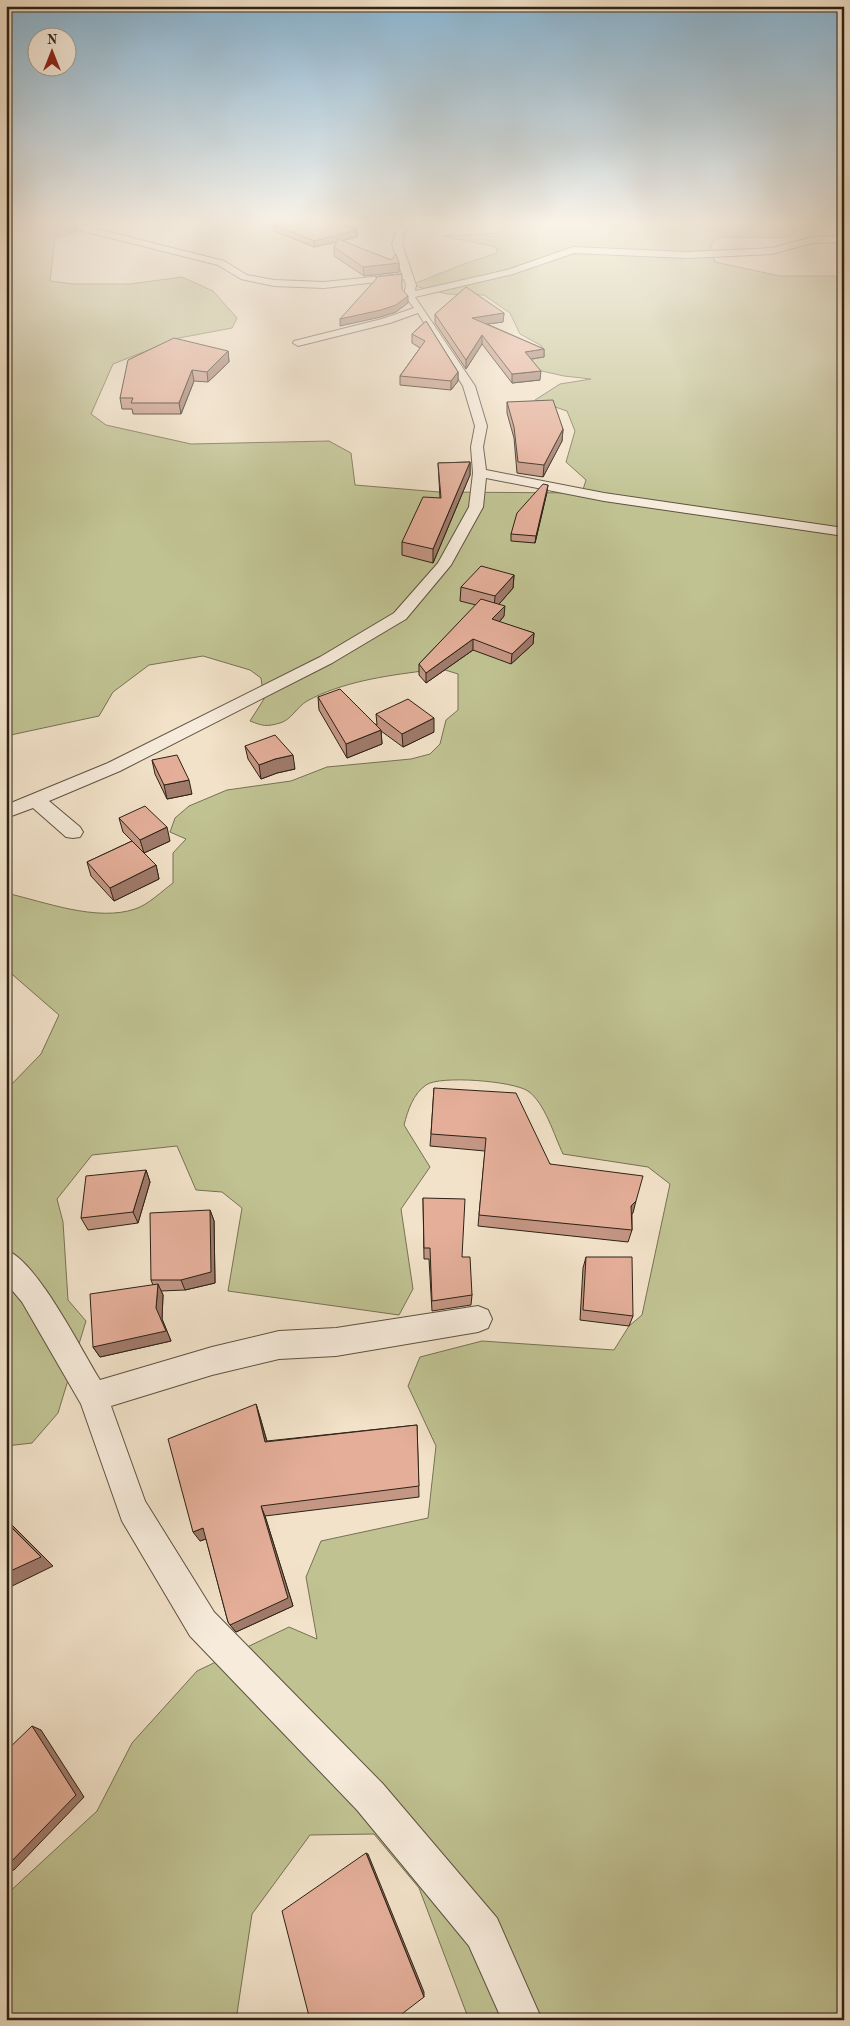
<svg xmlns="http://www.w3.org/2000/svg" width="850" height="2026" font-family="'Old Standard TT',serif">
	<rect width="100%" height="100%" fill="#f2e2c9"/>
	<filter id="stains"><feTurbulence type="fractalNoise" baseFrequency=".004" numOctaves="4"/><feColorMatrix values="0 0 0 0 .2 0 0 0 0 .09 0 0 0 0 .02 0 0 0 .5 -.17"/></filter>
	<radialGradient id="worn" r=".72"><stop offset=".6" stop-color="#630" stop-opacity="0"/><stop offset="1" stop-color="#630" stop-opacity=".3"/></radialGradient>
	<path fill="#c0c292" stroke="#767254" d="M6,223H86L88,227L55,239L50,281L74,284H130L182,277L213,291L237,318L232,328L179,338L113,364L91,414L106,425L191,444L329,441L351,453L355,485L439,492L582,493L586,480L566,462L575,431L567,411L535,400L560,384L591,379L564,376L524,367L538,356L542,346L520,334L510,313L484,295L447,294L411,285L464,264L497,253L496,247L443,236L500,233L507,223H782L794,230L790,238L718,237L711,245L715,262L780,276H835L844,290V2020H469L419,1888L374,1834L310,1835L252,1914L236,2020H6V1895L97,1811L132,1743L197,1671L289,1627L317,1639L306,1577L321,1541L428,1518L436,1446L408,1386L420,1357L482,1341L614,1350L629,1326L642,1315L670,1184L648,1167L563,1154C554,1135 545,1103 528,1091C513,1081 440,1075 426,1085C413,1094 408,1110 404,1125L430,1167L401,1209L413,1289L399,1315L228,1291L242,1208L222,1192L196,1190L177,1146L92,1155L57,1199L63,1222L68,1300L86,1321L58,1413L32,1443L6,1446V1090L41,1054L59,1015L6,969V893C45,902 97,922 135,909C148,905 162,891 173,883V853L186,839L170,832L175,818L189,806L227,790L291,781L327,767L411,759L430,754L440,744L446,720L458,710V674L426,664L423,671C384,676 342,682 307,701C297,707 291,720 280,723C266,727 263,726 250,721L264,699L261,678L250,670L203,656L149,665L113,692L99,716L6,736Z"/>
	<g fill="none" stroke-linecap="round" stroke-linejoin="round">
		<defs>
			<path id="minor" d="M73,223H82L85,226L224,261L247,275L274,280L324,282L402,274L392,244L397,229L407,223H418L405,230L402,244L416,285L415,291L507,270L573,247L687,252L772,248L812,237L844,236V242L812,243L772,254L687,258L574,253L513,274L415,297L475,386L487,426L483,447L486,470L604,493L844,528V536L604,501L486,478L483,507L451,565L406,619L332,663L120,771L49,801L80,827L83,832L80,837L73,838L66,837L33,808L6,818V805L108,763L320,657L394,613L438,563L469,507L473,473L471,447L475,426L463,386L418,313L390,323L298,346L293,343L294,341L382,319L414,308L404,295L406,285L404,279L324,288L274,286L241,279L218,265L79,230Z
				M6,1250C38,1262 81,1350 100,1380L212,1347L279,1331L336,1328L478,1306L488,1310L492,1319L488,1328L478,1332L336,1356L279,1359L212,1375L111,1406L145,1501L214,1612L383,1784L497,1918L542,2020H502L469,1946L357,1810L190,1636L122,1521L81,1404L22,1302L6,1283Z"/>
		</defs>
		<use href="#minor" stroke="#5e5242" stroke-width="2"/>
		<use href="#minor" fill="#f7ecdc" fill-rule="evenodd"/>
	</g>
	<path fill="#c49684" stroke="#2d2215" d="M275,223H339L357,230V237L341,241L399,263V272L364,276L334,256V247L337,242L314,247L274,231L273,224H275Z
		M517,223H537L536,226Z
		M504,313L503,322L487,324L544,349V357L531,359L540,380L512,383L482,344L466,369L435,323V314Z
		M426,321L458,372V381L451,390L400,385V376L420,348L412,343V334Z
		M228,351L229,362L208,382L194,381L181,414H133L132,409H122L120,398Z
		M507,402L563,429L562,441L543,477L517,473L514,438L507,413Z
		M470,462V475L433,563L402,555V542L440,498L438,463Z
		M547,492L535,543L511,541V534Z
		M514,575L513,588L499,604L504,616L499,622L534,633L533,644L511,664L473,650L426,683L419,675V664L476,605L460,601L461,587Z
		M318,697L377,725L376,714L434,732L403,747L381,731L382,744L347,758L319,710Z
		M245,746L295,769L277,773L261,779L248,759Z
		M152,760L192,794L167,799L155,774Z
		M119,818L170,841L144,853L156,865L159,879L114,901L91,876L87,862L132,841L123,832Z
		M434,1088L550,1164L633,1213L632,1214V1230L628,1242L478,1226L485,1151L430,1146L431,1134Z
		M146,1170L150,1182L138,1223L88,1230L81,1218Z
		M423,1198L462,1257L472,1295L471,1305L432,1311L429,1259H424Z
		M210,1210L214,1221L215,1283L185,1290L161,1291L163,1295L162,1319L171,1341L100,1357L93,1347L153,1285L151,1280Z
		M586,1257L633,1316L629,1326L580,1320L583,1268Z
		M256,1404L260,1417L267,1441L417,1425L419,1497L265,1516L293,1606L236,1632L228,1622L206,1539L200,1541Z"/>
	<path fill="#a07a6b" stroke="#2d2215" d="M357,230V237L314,247V241Z
		M399,263V272L364,276L363,267Z
		M408,296V303L396,312L381,317L340,326V319Z
		M504,313L503,322L472,326V318Z
		M482,335V344L466,369V360Z
		M544,349V357L524,360L525,352Z
		M228,351L229,362L208,382L207,372Z
		M192,370L194,381L181,414L179,403Z
		M541,371L540,380L512,383V374Z
		M458,372V381L451,390V381Z
		M563,429L562,441L543,477L544,465Z
		M470,462V475L433,563V549Z
		M548,485L547,492L535,543L536,536Z
		M514,575L513,588L494,610L495,596Z
		M505,606L504,616L492,630V619Z
		M534,633L533,644L511,664L512,654Z
		M473,639V650L426,683V673Z
		M434,718V732L403,747L402,734Z
		M381,730L382,744L347,758L346,744Z
		M293,755L295,769L277,773L261,779L259,765L275,759Z
		M189,780L192,794L167,799L164,785Z
		M167,827L170,841L144,853L140,840Z
		M156,865L159,879L114,901L110,888Z
		M6,1011L12,1022L6,1026Z
		M146,1170L150,1182L138,1223L133,1212Z
		M636,1201L633,1213L628,1218L631,1206Z
		M210,1210L214,1221L215,1283L185,1290L181,1280Z
		M158,1284L163,1295L162,1319L171,1341L100,1357L93,1347L156,1308Z
		M256,1404L260,1417L270,1453L265,1442Z
		M261,1506L265,1516L293,1606L236,1632L230,1625Z
		M6,1519L53,1566L6,1589Z
		M203,1528L209,1538L200,1541L193,1532Z
		M32,1726L41,1730L84,1797L14,1870H6Z
		M366,1853L368,1854L424,1992V1997Z"/>
	<path fill="#e4ae99" stroke="#2d2215" d="M283,223H339L357,230L314,241L273,224Z
		M338,239L391,260L396,254L399,263L363,267L334,247Z
		M402,274V289L408,296L396,305L381,310L340,319L377,278L375,277Z
		M466,287L504,313L472,318L544,349L525,352L541,371L512,374L482,335L466,360L435,314Z
		M426,321L458,372L451,381L400,376L425,341L412,334Z
		M174,338L228,351L207,372L192,370L179,403H131L133,398H120L128,360Z
		M553,400L563,429L544,465L518,462L514,427L507,402Z
		M470,462L433,549L402,542L423,497L441,498L438,463Z
		M543,484L548,485L536,536L511,534L517,513Z
		M481,566L514,575L495,596L461,587Z
		M481,599L505,606L492,619L534,633L512,654L473,639L426,673L419,664Z
		M340,689L381,730L346,744L318,697Z
		M408,699L434,718L402,734L376,714Z
		M275,735L293,755L275,759L259,765L245,746Z
		M177,755L189,780L164,785L152,760Z
		M145,806L167,827L140,840L119,818Z
		M132,841L156,865L110,888L87,862Z
		M434,1088L516,1093L550,1164L643,1176L636,1201L631,1206L632,1230L479,1215L486,1138L431,1134Z
		M146,1170L133,1212L81,1218L86,1176Z
		M423,1198L465,1199L462,1257H470L472,1295L432,1301L430,1248H424Z
		M210,1210L211,1272L181,1280H151L150,1213Z
		M586,1257H632L633,1316L583,1310Z
		M158,1284L156,1308L166,1331L93,1347L90,1294Z
		M256,1404L265,1442L417,1425L419,1486L261,1506L288,1598L230,1625L228,1622L203,1528L193,1532L168,1439Z
		M6,1522L41,1557L6,1573Z
		M32,1726L76,1795L6,1867V1751Z
		M366,1853L424,1997L394,2020H310L282,1911Z"/>
	<linearGradient id="sky" x2="0" y2="1"><stop stop-color="#89b7d6"/><stop offset="0.44" stop-color="#f9f2e7"/><stop offset="1" stop-color="#f9f2e7" stop-opacity="0"/></linearGradient>
	<rect width="850" height="506" fill="url(#sky)"/>
	<rect width="850" height="2026" fill="none" stroke="#f2e2c9" stroke-width="25"/>
	<rect x="8" y="8" width="835" height="2011" fill="none" stroke="#2d2215" stroke-width="2.5"/>
	<rect x="12" y="12" width="825" height="2001" fill="none" stroke="#2d2215"/>
	<g transform="translate(52 52)"><circle r="24" fill="#f7ecdc" stroke="#a69b8c"/>
	<path d="M0-4L9 19L0 12L-9 19Z" fill="#8f2418"/>
	<text y="-8" font-size="14" font-weight="bold" text-anchor="middle" fill="#2d2215">N</text>
	</g>
	<rect width="100%" height="100%" filter="url(#stains)"/>
	<rect width="100%" height="100%" fill="url(#worn)"/>
</svg>
